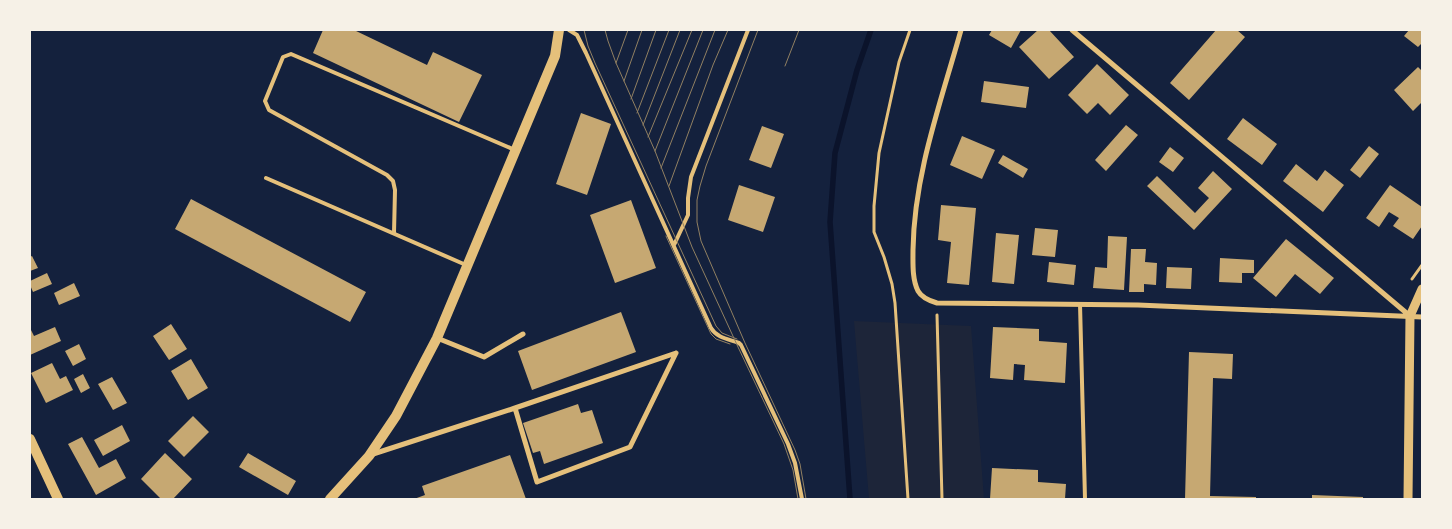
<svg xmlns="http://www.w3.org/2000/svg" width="1452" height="529" font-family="Manrope,sans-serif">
	<rect width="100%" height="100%" fill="#14213d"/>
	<path fill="#1d2539" d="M854,321L971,326L984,499H869Z"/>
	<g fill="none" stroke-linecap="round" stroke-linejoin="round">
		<path stroke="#0b132b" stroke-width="5.5" d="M850,499L830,222L835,153L857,70L871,30"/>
	</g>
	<path fill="#c6a872" d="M323,30H354L427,65L433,52L482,75L459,122L313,53Z
		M992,30H1021L1011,48L989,35Z
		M1038,30H1049L1074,57L1049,79L1019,47Z
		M1216,30H1237L1245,37L1189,100L1170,83Z
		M1409,30H1422V43L1418,47L1404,36Z
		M1097,64L1129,95L1110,115L1098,103L1087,114L1068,95Z
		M1418,67L1422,71V102L1413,111L1394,90Z
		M984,81L1029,87L1026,108L981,102Z
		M581,113L611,124L587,195L556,184Z
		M1243,118L1277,144L1262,165L1227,139Z
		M1126,125L1138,135L1106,171L1095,160Z
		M762,126L784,134L771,168L749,160Z
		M962,136L995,150L982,179L950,165Z
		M1369,146L1379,154L1360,178L1350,170Z
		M1170,147L1184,158L1173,172L1159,162Z
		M1003,155L1028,169L1023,178L998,163Z
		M1296,164L1317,181L1325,170L1344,185L1323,212L1283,181Z
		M1213,171L1232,189L1194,230L1147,186L1157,176L1195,213L1209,198L1198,188Z
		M739,185L775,197L763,232L728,220Z
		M1390,185L1422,207V226L1413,239L1393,226L1399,218L1389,212L1379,227L1366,218Z
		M191,199L366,292L350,322L175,229Z
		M631,200L656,268L615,283L590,215Z
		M941,205L976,208L969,285L947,283L951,242L938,240Z
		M1035,228L1058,230L1055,257L1032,255Z
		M996,233L1019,235L1014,284L992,282Z
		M1108,236L1127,237L1124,290L1093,288L1095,267L1107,268Z
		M1286,239L1334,278L1320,294L1295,274L1276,297L1253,278Z
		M1131,249H1146L1145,262L1157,263L1156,285L1144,284V292H1129Z
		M32,256L38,268L30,271V257Z
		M1220,258L1254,260V273H1242V283L1219,282Z
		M1049,262L1076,265L1074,285L1047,282Z
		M1167,267L1192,268L1191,289L1166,288Z
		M47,273L52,284L33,292L30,285V281Z
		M74,283L80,296L59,305L54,293Z
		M621,312L636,352L532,390L518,351Z
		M171,324L187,349L169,360L153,336Z
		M55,327L61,341L30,355V328L34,336Z
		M993,327L1039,329V341L1067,343L1065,383L1024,380L1025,365L1014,364L1013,380L990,378Z
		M79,344L86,359L73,366L65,351Z
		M1189,352L1233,354L1232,379L1213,378L1210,496L1256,497V499H1185Z
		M191,359L208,388L188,400L171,371Z
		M52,363L60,379L66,376L73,390L46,403L31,373Z
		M83,374L90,388L81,393L74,379Z
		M112,377L127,403L113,410L98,384Z
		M578,404L581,413L592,410L603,443L544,464L540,451L533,453L523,423Z
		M193,416L209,432L184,457L168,441Z
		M122,425L130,441L103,456L94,440Z
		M82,437L99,468L116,459L126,478L96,495L68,444Z
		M165,453L192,479L173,499H161L141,479Z
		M248,453L296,481L288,495L239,467Z
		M510,455L526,499H414L425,495L422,486Z
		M992,468L1038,470V482L1066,484L1065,499H990Z
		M1312,495L1363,497V499H1312Z"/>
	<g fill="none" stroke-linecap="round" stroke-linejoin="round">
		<path stroke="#e5c07b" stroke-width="3" d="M1412,279L1422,265
			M937,315L942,499
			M908,499L895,303L892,284L884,257L874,232V206L879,153L899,62L910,30"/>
		<path stroke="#e5c07b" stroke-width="4" d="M569,30L577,35L586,53L711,328C717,338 728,339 739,343L741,345L788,444L795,463L802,499
			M266,178L466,265
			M394,233L395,190L393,181L387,175L269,110L265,101L283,57L291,54L515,150
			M674,245L688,215V198L691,177L748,30
			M1080,304L1085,499"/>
		<path stroke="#e5c07b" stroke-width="5" d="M961,30C941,102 914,174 913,250C913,263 912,279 918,291C922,298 930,301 937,303L1138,305L1422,317
			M1072,30L1410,316
			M437,338L484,357L523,334
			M515,408L537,482L630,447L676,353
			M370,455L515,408L676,353"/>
		<path stroke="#e5c07b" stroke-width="9" d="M1408,499L1410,316L1422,289"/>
		<path stroke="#e5c07b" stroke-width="10" d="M30,439L58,499
			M330,499L369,456L396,416L437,338L555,56L559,30"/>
		<path stroke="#918062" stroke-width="1" d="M584,30L588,46L595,63L716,326L722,333L737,339
			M605,30L608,41L616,63L655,151L692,247L738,347L784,444L793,470L798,499
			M758,30L706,166L700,186L697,200V222L701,241L745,343L795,450L800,464L806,499
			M616,63L628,30
			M785,66L799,30
			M624,81L642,30
			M631,99L656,30
			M637,113L669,30
			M643,125L680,30
			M648,137L692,30
			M655,151L703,30
			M661,168L715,30
			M669,186L713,65L728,30
			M666,236L711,334L716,339L730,344"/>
	</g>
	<rect width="1452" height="529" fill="none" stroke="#f6f1e7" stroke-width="62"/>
</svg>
